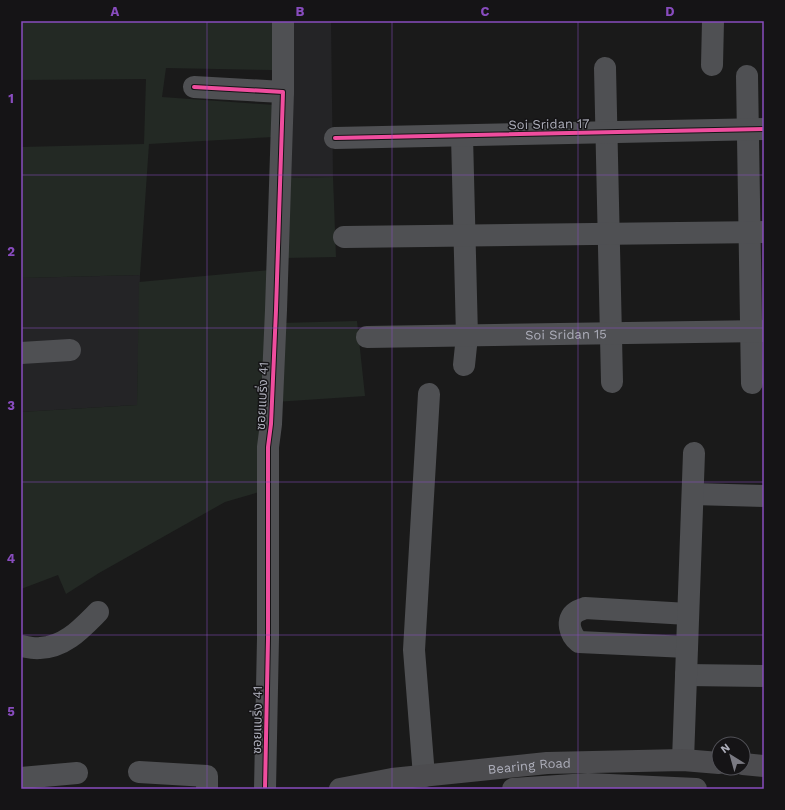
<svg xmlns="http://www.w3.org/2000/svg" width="785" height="810" font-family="'Work Sans','Noto Sans Thai',sans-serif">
	<rect width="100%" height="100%" fill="#1a1a1a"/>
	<path fill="#242426" d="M287,21H331L333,177L289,178Z
		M140,275L137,405L21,412V278Z"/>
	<path fill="#232924" d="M21,21H276L273,70L166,68L162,97L274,105V137L149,144L140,275L21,278V147L144,144L146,79L21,80Z
		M333,177L336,257L285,258L289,178Z
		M270,270L259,492L225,502L99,573L66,594L58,575L21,589V412L137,405L139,282Z
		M357,321L365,396L275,402L280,323Z"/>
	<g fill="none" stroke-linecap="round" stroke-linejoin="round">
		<g stroke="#4f5053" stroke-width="22">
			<path d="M712,65L713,21"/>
			<path d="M605,68L612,382"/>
			<path d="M747,76L752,383"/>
			<path d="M194,87L283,92L276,310L271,424L268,447V638L265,789"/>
			<path d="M283,92V21"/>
			<path d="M462,136L467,336L464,365"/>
			<path d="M335,138L764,129"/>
			<path d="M344,237L764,232"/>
			<path id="s1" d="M367,337L764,331"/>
			<path d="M21,353L70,350"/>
			<path d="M693,494L764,496"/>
			<path d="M21,646C27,647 34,649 40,648C65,647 81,629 98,612"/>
			<path d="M687,647L579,642C570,635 565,619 576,612C579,610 583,609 585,608L688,614"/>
			<path d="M686,675L764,676"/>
			<path d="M683,760L694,453"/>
			<path d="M139,772L207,776V789"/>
			<path d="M424,776L414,650L429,394"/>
			<path d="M21,778L77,773"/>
		</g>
		<g stroke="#4c4c4f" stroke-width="22">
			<path d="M743,764L764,766"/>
			<path id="s2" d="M340,789L392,779L547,763L683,760L719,763"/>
			<path d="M513,789L588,784L696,789"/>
		</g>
		<defs>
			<path id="cycleway" d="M194,87L283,92L276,310L271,424L268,447V638L265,789
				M335,138L764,129"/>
		</defs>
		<use href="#cycleway" stroke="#151416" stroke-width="6"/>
		<use href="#cycleway" stroke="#ef4d9e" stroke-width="4"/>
	</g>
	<path fill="none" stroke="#884cbe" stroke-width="1" stroke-opacity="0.55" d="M207,21V789M392,21V789M578,21V789M21,175H764M21,328H764M21,482H764M21,635H764"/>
	<g text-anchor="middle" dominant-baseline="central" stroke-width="3" stroke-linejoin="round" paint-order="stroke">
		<g font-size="13" fill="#adaeba" stroke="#151416">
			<text transform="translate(549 124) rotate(-1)">Soi Sridan 17</text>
			<text stroke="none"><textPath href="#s1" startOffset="199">Soi Sridan 15</textPath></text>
			<text transform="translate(262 396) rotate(-87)">ซอยแบริ่ง 41</text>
			<text transform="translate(257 720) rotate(-89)">ซอยแบริ่ง 41</text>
			<text stroke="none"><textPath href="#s2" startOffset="191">Bearing Road</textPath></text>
		</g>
	</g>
	<rect width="785" height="810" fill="none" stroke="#151416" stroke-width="44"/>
	<g transform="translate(731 756) rotate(323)"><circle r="19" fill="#151416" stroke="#525258"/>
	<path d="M0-3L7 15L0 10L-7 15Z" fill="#7a7a82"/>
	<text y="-6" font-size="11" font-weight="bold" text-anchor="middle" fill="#adaeba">N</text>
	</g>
	<rect x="22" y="22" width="741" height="766" fill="none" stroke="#884cbe" stroke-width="1.5"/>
	<g font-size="13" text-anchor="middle" font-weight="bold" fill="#884cbe">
		<text x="115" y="16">A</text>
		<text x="300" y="16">B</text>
		<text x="485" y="16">C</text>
		<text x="670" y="16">D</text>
		<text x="11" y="103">1</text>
		<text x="11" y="256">2</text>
		<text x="11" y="410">3</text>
		<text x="11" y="563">4</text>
		<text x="11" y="716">5</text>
	</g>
</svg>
